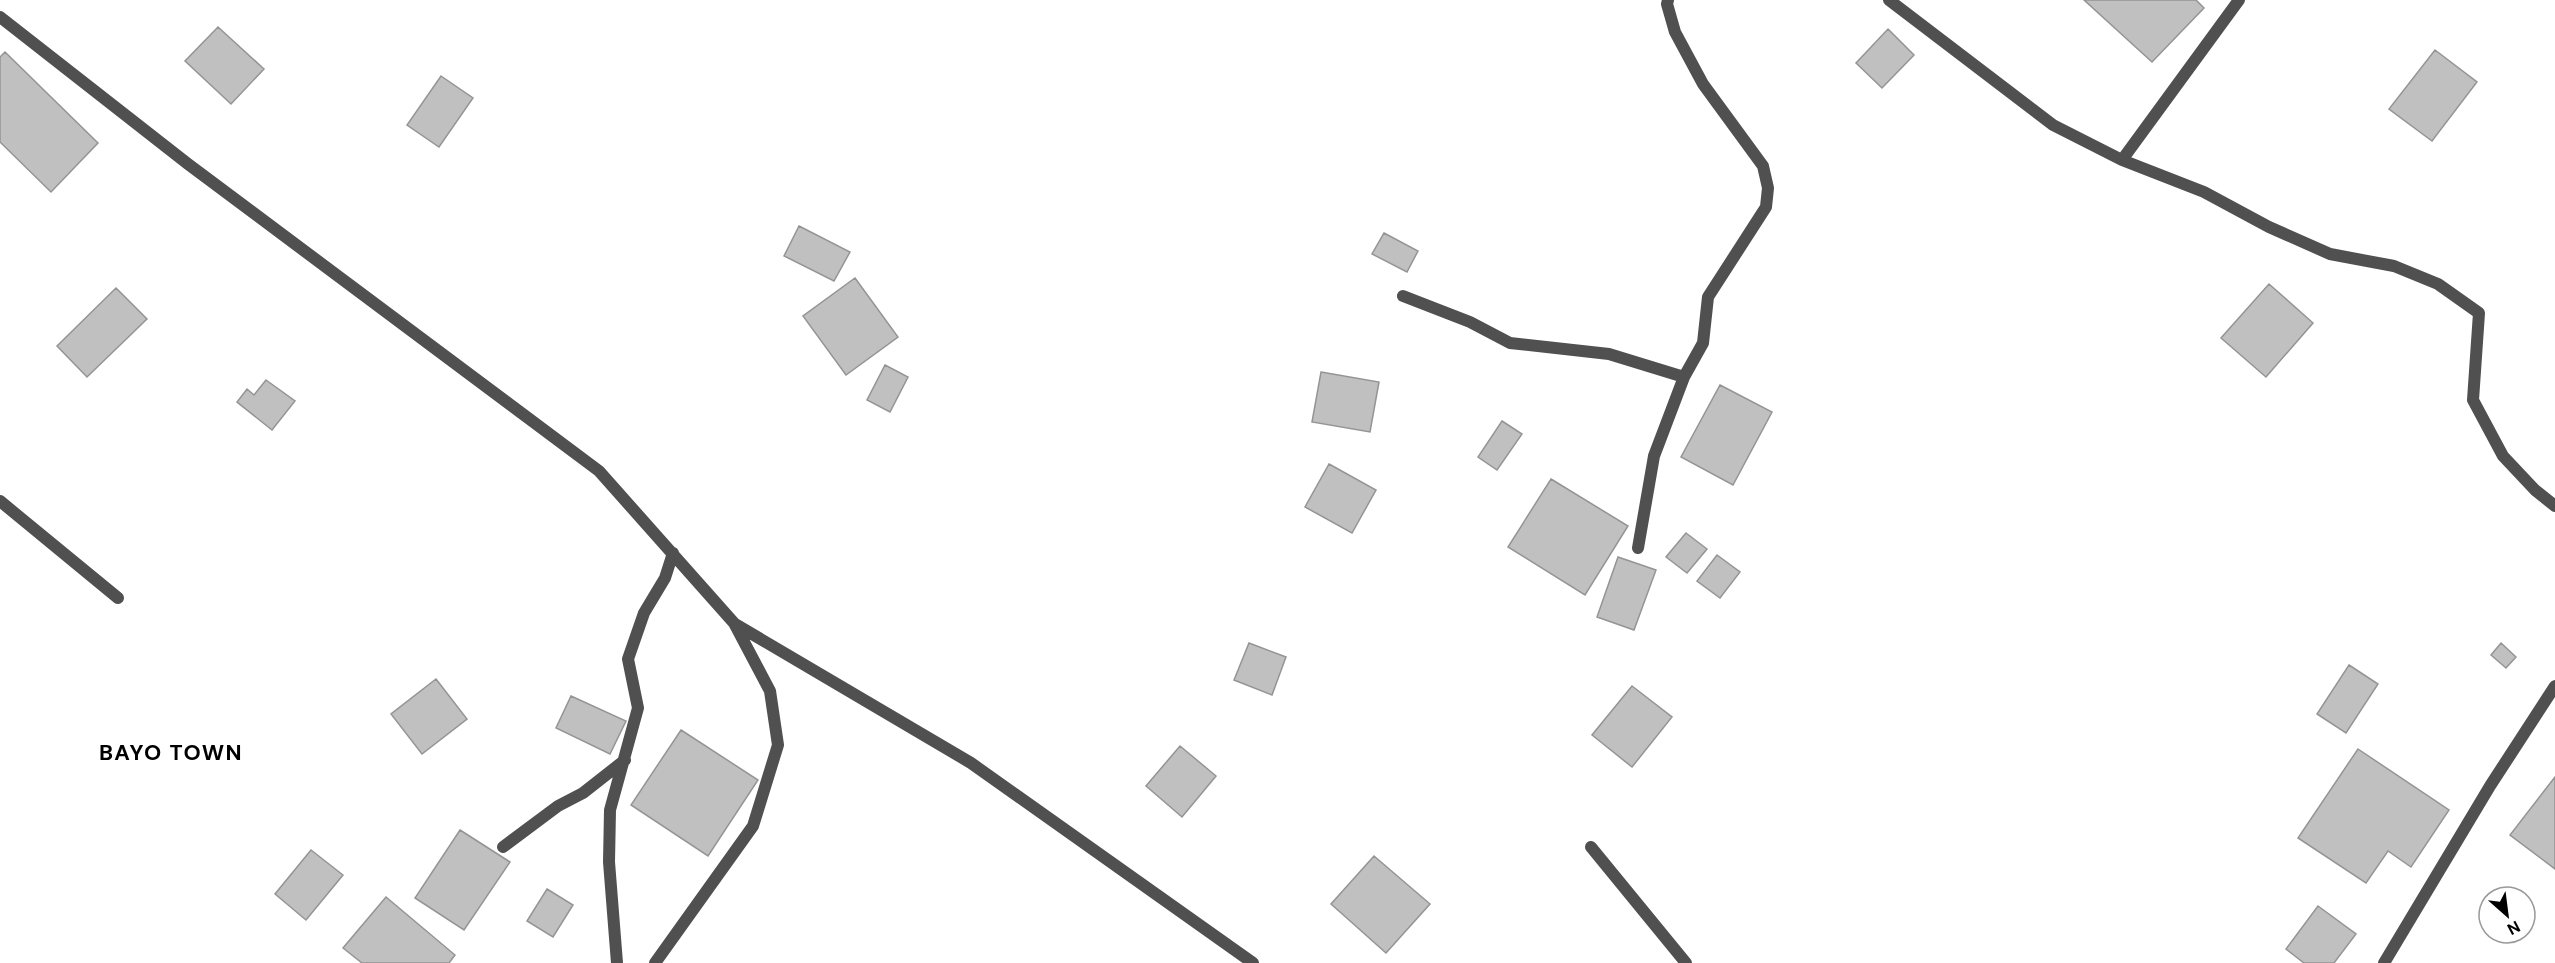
<svg xmlns="http://www.w3.org/2000/svg" width="2555" height="963" font-family="'DM Sans',sans-serif">
	<rect width="100%" height="100%" fill="#fff"/>
	<path fill="#c0c0c0" stroke="#949494" stroke-width="1.5" d="M2084,0H2196L2204,8L2152,62Z
		M218,27L264,69L231,104L185,61Z
		M1888,29L1914,55L1882,88L1856,63Z
		M2435,50L2477,82L2432,141L2389,109Z
		M5,52L98,143L51,192L0,142V57Z
		M441,76L473,98L439,147L407,125Z
		M799,226L850,252L834,281L784,256Z
		M1384,233L1418,251L1407,272L1372,254Z
		M855,278L898,337L846,375L803,316Z
		M2269,284L2313,323L2266,377L2221,338Z
		M116,288L147,319L87,377L57,346Z
		M885,365L908,377L890,412L867,400Z
		M1321,372L1379,382L1370,432L1312,422Z
		M266,380L295,401L272,430L237,402L247,389L254,395Z
		M1720,385L1772,412L1733,485L1681,457Z
		M1502,421L1522,434L1497,470L1478,457Z
		M1329,464L1376,490L1352,533L1305,507Z
		M1551,479L1628,526L1585,595L1508,547Z
		M1686,533L1707,549L1687,573L1666,557Z
		M1717,555L1740,572L1720,598L1697,581Z
		M1618,557L1656,570L1634,630L1597,617Z
		M1249,643L1286,657L1272,695L1234,680Z
		M2501,643L2516,657L2506,668L2491,655Z
		M2349,665L2378,684L2346,733L2317,714Z
		M436,679L467,719L422,754L391,714Z
		M1632,686L1672,717L1632,767L1592,735Z
		M571,696L626,721L610,754L556,728Z
		M681,730L758,780L708,856L631,805Z
		M1180,746L1216,776L1182,817L1146,786Z
		M2358,749L2449,810L2411,867L2388,851L2366,883L2298,838Z
		M2555,777V869L2510,835Z
		M460,830L510,862L464,930L415,898Z
		M311,850L343,875L306,920L275,894Z
		M1374,856L1430,904L1386,953L1331,904Z
		M547,889L573,905L553,937L527,921Z
		M386,897L455,955L449,963H362L343,948Z
		M2318,906L2356,934L2334,963H2304L2286,949Z"/>
	<g fill="none" stroke-linecap="round" stroke-linejoin="round">
		<path stroke="#505050" stroke-width="12" d="M1889,0L2053,125L2122,160L2204,192L2269,227L2330,254L2394,266L2438,284L2479,313L2473,400L2503,456L2535,490L2555,506
			M0,17L188,164L599,471L734,623L770,691L778,745L753,826L655,963
			M2122,160L2239,0
			M1403,296L1470,322L1510,343L1609,354L1684,377
			M0,501L118,598
			M1638,548L1654,456L1684,377L1703,343L1708,297L1766,207L1768,188L1763,166L1703,84L1675,32L1667,4L1668,0
			M735,624L971,763L1253,963
			M503,847L558,806L583,793L625,760
			M1591,847L1686,963
			M617,963L609,862L610,810L638,708L628,659L644,613L665,578L673,553
			M2384,963L2490,786L2555,686"/>
	</g>
	<g text-anchor="middle" dominant-baseline="central" stroke-width="4.5" stroke-linejoin="round" paint-order="stroke">
		<g font-size="22" font-weight="bold" letter-spacing="1.5" fill="#000" stroke="#fff">
			<text x="171" y="752">BAYO TOWN</text>
		</g>
	</g>
	<g transform="translate(2507 915) rotate(152)"><circle r="28" fill="#ffffff" stroke="#999999" stroke-width="1.5"/>
	<path d="M0-4.5L10 22L0 15L-10 22Z" fill="#000000"/>
	<text y="-9" font-size="16" font-weight="bold" text-anchor="middle" fill="#000000">N</text>
	</g>
</svg>
